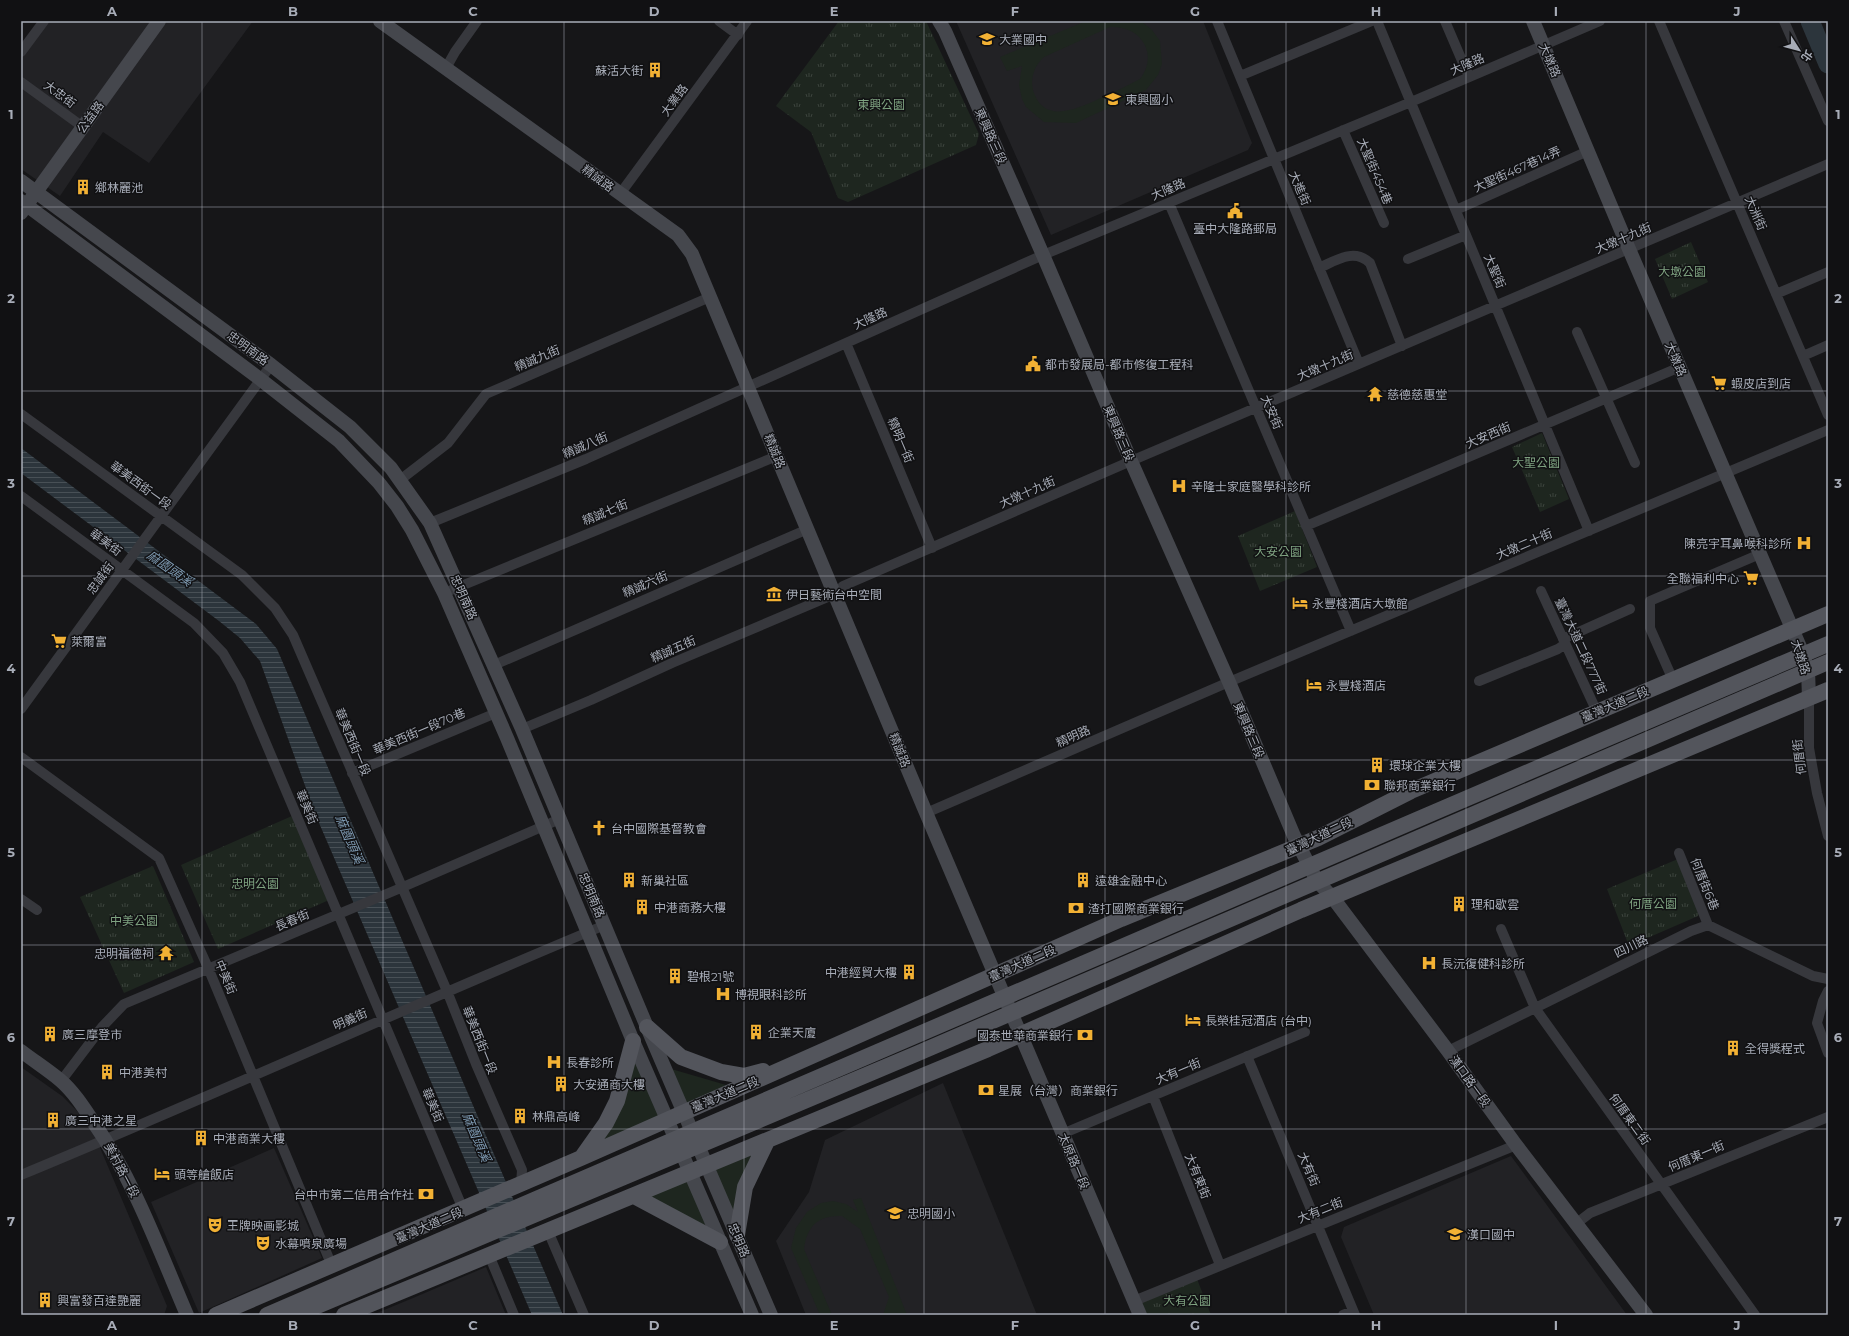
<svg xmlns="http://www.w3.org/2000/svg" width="1849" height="1336" font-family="Montserrat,'Noto Sans TC',sans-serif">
	<defs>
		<pattern id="park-tufts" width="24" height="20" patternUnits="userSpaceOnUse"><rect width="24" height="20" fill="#1e261f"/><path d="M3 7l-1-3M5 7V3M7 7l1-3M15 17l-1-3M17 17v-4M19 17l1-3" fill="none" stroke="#3c433d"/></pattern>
		<pattern id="water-rules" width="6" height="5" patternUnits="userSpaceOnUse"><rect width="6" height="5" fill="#2c353c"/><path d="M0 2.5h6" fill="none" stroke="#485056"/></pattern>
	</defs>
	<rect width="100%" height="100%" fill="#161618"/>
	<path fill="#222225" d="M49,21H253L149,163L103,132L60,196L21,169V59Z
		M956,21H1203L1252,143L1248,150L1051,235Z
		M21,1067L62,1096L90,1124L167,1306L164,1315H21Z
		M943,1083L1037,1315H806L776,1241L809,1192L825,1140Z
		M274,1148L322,1258L199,1313L151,1202Z
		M1511,1156L1627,1315H1374L1341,1237L1344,1227Z
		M486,1267L506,1315H372L413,1298Z"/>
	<path fill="url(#park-tufts)" d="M839,21H926L979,134L976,145L848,202L838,198L811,132L776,106Z
		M1691,242L1708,282L1672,299L1655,259Z
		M1542,433L1569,499L1540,512L1512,447Z
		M1295,511L1317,567L1260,591L1238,536Z
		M292,816L329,900L218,949L181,865Z
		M1678,859L1699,913L1698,916L1629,946L1607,889Z
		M153,866L194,962L124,993L80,897Z
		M1197,1279L1211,1315H1145L1139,1303Z"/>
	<path fill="#1e261f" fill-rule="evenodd" d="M1086,21H1141L1152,30L1160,41L1162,64L1158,75L1146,90L1076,123L1044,122L1026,107L1022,99L1019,85L1022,66L1007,71L1000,57ZM1110,27C1141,25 1159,54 1140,79C1127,86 1114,92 1101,98C1078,108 1044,126 1033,90C1030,77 1035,65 1044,57Z
		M634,1051L662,1118L590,1151Z
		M668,1068L733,1087L686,1107Z
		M774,1142L765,1156L738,1226L713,1166Z
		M689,1179L713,1234L641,1196Z
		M861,1198L907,1315H897L896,1312L894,1315H883L889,1297L860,1229L842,1216C818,1215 807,1226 804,1249L832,1315H820L791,1248L796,1228L807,1212L821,1203L833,1201L846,1204L858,1212L853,1200Z"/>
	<path fill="url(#water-rules)" d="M21,448L256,624L277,649L563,1315H532L316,816L260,661L240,638L219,621L21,473Z"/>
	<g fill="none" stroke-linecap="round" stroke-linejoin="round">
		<path stroke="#2c353c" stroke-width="19" d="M1810,21L1828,64"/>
		<path stroke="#37383d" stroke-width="10" d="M719,21L738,35
			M1217,21L1359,364
			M1377,21L1589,531
			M1445,21L1469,77
			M1659,21L1828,415
			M1784,21L1828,121
			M21,52L44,21
			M446,68L455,52L477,21
			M1240,76L1372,21
			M21,82L83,127
			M1343,130L1384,223
			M620,194L747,21
			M1169,203L1351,631
			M1456,210L1588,151
			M1408,259L1466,235
			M1319,268C1337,260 1354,248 1370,263L1402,346
			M1776,294L1828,272
			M1577,332L1635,463
			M846,343L932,548
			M1803,356L1828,345
			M21,414L242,575L275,608L293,635L447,991L476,1064L522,1170L521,1184
			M400,480L448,443L486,394L710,297
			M21,496L194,623L223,653L240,682L463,1209
			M430,523L586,459L1043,255L1411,102L1600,21
			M1306,526L1680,367
			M1541,591L1597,712
			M444,593L777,456
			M1563,639L1630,609
			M494,665L808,529
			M1673,680L1650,628V601L1760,554
			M1479,681L1558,649L1565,644
			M1809,698V748L1817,793L1828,836
			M21,709L271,365
			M522,729L591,700L672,663L835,594L843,586L1131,461L1828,164
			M21,757L159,858L209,970L332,1266
			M352,773L496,713
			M926,813L1229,682L1828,430
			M1679,853L1708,925
			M21,899L37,910
			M1501,929L1535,1008L1755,1315
			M1828,991L1823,1001L1817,1023L1828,1053
			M1448,1051L1691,931L1708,925L1813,976L1828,979
			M1247,1056L1355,1315
			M61,1081L102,1027L124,1004L396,890L560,819
			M1153,1096L1220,1265
			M1062,1134L1305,1032
			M21,1175C217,1094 409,1006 605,925
			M1577,1223L1590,1213L1828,1117
			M548,1231L584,1315
			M489,1255L514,1315
			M1134,1301L1516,1145
			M1343,1315L1353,1311"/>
		<path stroke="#45474d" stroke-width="14" d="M380,21L678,235L692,254L924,808L1140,1315
			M939,21L945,31L1043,255L1131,461L1229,682L1294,836L1317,881L1333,898L1448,1051L1516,1145L1646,1315
			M1533,21L1629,249L1803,654L1808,670L1809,698
			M21,181L271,365L350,427L391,468L430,523L522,729L647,1027L771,1315
			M21,201L260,379L339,441L379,483L397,506L412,530L444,593L507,738L633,1041L752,1315
			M21,213L159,21
			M21,1051C34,1061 48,1070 60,1080C74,1092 84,1108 94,1123C135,1182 159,1250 187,1315"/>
		<path stroke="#53555c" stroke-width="16" d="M647,1027L681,1057L721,1072L744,1076L763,1071
			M582,1157L606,1123L617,1101L633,1041
			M634,1196L720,1242
			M737,1235L745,1187L767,1141
			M216,1315L581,1158L1121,919L1318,838L1411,791L1828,614
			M267,1315C787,1090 1307,866 1828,644
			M296,1315L916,1054L1828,662
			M344,1315L988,1049L1301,910L1828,690"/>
	</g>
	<path fill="none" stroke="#a8adb8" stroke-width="1" stroke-opacity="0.55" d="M202,21V1315M383,21V1315M564,21V1315M744,21V1315M924,21V1315M1105,21V1315M1286,21V1315M1466,21V1315M1646,21V1315M21,207H1828M21,391H1828M21,576H1828M21,760H1828M21,945H1828M21,1129H1828"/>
	<defs>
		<symbol id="school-bare" viewBox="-9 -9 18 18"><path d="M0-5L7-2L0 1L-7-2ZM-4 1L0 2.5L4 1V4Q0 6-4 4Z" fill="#f2b134" stroke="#111113" stroke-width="2.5" paint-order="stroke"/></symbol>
		<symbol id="building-bare" viewBox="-9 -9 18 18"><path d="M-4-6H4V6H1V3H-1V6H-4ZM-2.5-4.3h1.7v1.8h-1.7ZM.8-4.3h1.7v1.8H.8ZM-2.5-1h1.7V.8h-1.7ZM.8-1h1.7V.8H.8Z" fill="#f2b134" stroke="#111113" stroke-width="2.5" paint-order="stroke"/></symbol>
		<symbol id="civic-bare" viewBox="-9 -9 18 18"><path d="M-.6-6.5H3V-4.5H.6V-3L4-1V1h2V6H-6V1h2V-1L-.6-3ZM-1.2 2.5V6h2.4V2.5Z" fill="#f2b134" stroke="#111113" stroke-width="2.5" paint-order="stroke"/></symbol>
		<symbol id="supermarket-bare" viewBox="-9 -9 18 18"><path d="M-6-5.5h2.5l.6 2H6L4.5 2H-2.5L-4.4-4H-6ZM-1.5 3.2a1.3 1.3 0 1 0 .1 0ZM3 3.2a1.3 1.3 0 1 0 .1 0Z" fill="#f2b134" stroke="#111113" stroke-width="2.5" paint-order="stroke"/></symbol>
		<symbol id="temple-bare" viewBox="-9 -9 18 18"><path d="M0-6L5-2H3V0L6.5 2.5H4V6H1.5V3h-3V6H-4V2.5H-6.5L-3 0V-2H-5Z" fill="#f2b134" stroke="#111113" stroke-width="2.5" paint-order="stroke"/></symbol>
		<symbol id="hospital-bare" viewBox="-9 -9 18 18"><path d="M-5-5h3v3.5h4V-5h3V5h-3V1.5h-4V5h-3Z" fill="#f2b134" stroke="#111113" stroke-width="2.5" paint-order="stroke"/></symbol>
		<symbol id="museum-bare" viewBox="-9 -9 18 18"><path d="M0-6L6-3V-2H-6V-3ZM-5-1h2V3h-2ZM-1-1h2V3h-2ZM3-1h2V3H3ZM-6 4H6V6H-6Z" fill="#f2b134" stroke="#111113" stroke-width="2.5" paint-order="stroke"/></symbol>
		<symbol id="hotel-bare" viewBox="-9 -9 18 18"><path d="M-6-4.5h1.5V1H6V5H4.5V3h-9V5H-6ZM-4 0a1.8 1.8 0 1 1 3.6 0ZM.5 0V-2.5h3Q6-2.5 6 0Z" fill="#f2b134" stroke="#111113" stroke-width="2.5" paint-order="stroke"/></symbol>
		<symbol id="bank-bare" viewBox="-9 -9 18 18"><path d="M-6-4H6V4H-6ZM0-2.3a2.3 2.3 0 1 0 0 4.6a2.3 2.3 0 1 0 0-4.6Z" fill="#f2b134" stroke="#111113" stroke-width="2.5" paint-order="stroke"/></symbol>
		<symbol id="church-bare" viewBox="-9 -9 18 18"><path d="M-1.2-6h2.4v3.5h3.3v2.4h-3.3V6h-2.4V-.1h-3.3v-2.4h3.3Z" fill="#f2b134" stroke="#111113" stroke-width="2.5" paint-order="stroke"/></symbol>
		<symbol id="theatre-bare" viewBox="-9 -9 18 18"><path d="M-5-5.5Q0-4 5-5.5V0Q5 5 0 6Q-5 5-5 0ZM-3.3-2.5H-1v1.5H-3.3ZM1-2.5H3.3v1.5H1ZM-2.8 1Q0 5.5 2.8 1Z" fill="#f2b134" stroke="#111113" stroke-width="2.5" paint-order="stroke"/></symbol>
	</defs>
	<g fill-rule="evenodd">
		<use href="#school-bare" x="976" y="28" width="22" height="22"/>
		<use href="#building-bare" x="644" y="59" width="22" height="22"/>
		<use href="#school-bare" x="1102" y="88" width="22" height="22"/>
		<use href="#building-bare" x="72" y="176" width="22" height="22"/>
		<use href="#civic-bare" x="1224" y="200" width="22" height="22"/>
		<use href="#civic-bare" x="1022" y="353" width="22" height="22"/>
		<use href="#supermarket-bare" x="1708" y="372" width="22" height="22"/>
		<use href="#temple-bare" x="1364" y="383" width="22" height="22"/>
		<use href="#hospital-bare" x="1168" y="475" width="22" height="22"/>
		<use href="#hospital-bare" x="1793" y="532" width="22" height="22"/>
		<use href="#supermarket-bare" x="1740" y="567" width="22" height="22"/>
		<use href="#museum-bare" x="763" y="583" width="22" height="22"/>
		<use href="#hotel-bare" x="1289" y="592" width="22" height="22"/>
		<use href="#supermarket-bare" x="48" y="630" width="22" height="22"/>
		<use href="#hotel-bare" x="1303" y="674" width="22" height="22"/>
		<use href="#building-bare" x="1366" y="754" width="22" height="22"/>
		<use href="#bank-bare" x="1361" y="774" width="22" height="22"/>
		<use href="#church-bare" x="588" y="817" width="22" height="22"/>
		<use href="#building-bare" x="618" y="869" width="22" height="22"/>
		<use href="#building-bare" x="1072" y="869" width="22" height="22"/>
		<use href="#building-bare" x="1448" y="893" width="22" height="22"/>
		<use href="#building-bare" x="631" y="896" width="22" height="22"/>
		<use href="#bank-bare" x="1065" y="897" width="22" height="22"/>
		<use href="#temple-bare" x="155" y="942" width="22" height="22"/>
		<use href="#hospital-bare" x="1418" y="952" width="22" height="22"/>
		<use href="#building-bare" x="898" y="961" width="22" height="22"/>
		<use href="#building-bare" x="664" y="965" width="22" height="22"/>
		<use href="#hospital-bare" x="712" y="983" width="22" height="22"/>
		<use href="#hotel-bare" x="1182" y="1009" width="22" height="22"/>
		<use href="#building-bare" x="745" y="1021" width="22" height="22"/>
		<use href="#building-bare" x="39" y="1023" width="22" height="22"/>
		<use href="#bank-bare" x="1074" y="1024" width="22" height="22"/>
		<use href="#building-bare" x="1722" y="1037" width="22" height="22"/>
		<use href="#hospital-bare" x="543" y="1051" width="22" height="22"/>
		<use href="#building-bare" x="96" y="1061" width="22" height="22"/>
		<use href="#building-bare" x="550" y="1073" width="22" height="22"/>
		<use href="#bank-bare" x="975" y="1079" width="22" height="22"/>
		<use href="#building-bare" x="509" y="1105" width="22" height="22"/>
		<use href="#building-bare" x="42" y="1109" width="22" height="22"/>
		<use href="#building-bare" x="190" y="1127" width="22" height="22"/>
		<use href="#hotel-bare" x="151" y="1163" width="22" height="22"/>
		<use href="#bank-bare" x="415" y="1183" width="22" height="22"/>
		<use href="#school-bare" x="884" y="1202" width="22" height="22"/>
		<use href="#theatre-bare" x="204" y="1214" width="22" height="22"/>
		<use href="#school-bare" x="1444" y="1223" width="22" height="22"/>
		<use href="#theatre-bare" x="252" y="1232" width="22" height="22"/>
		<use href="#building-bare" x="34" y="1289" width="22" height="22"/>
	</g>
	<g text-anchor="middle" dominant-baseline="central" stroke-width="3" stroke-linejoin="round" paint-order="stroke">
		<g font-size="12" fill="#a8adb8" stroke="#111113" text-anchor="start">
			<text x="999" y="39">大業國中</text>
			<text x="643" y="70" text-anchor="end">蘇活大街</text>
			<text x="1125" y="99">東興國小</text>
			<text x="95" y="187">鄉林麗池</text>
			<text x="1235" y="228" text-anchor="middle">臺中大隆路郵局</text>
			<text x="1045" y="364">都市發展局-都市修復工程科</text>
			<text x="1731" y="383">蝦皮店到店</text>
			<text x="1387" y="394">慈德慈惠堂</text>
			<text x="1191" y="486">辛隆士家庭醫學科診所</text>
			<text x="1792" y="543" text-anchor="end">陳亮宇耳鼻喉科診所</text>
			<text x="1739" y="578" text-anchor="end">全聯福利中心</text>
			<text x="786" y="594">伊日藝術台中空間</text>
			<text x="1312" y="603">永豐棧酒店大墩館</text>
			<text x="71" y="641">萊爾富</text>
			<text x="1326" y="685">永豐棧酒店</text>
			<text x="1389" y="765">環球企業大樓</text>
			<text x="1384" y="785">聯邦商業銀行</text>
			<text x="611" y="828">台中國際基督教會</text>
			<text x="641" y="880">新巢社區</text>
			<text x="1095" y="880">遠雄金融中心</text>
			<text x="1471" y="904">理和歇雲</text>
			<text x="654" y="907">中港商務大樓</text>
			<text x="1088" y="908">渣打國際商業銀行</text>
			<text x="154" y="953" text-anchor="end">忠明福德祠</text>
			<text x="1441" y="963">長沅復健科診所</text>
			<text x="897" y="972" text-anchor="end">中港經貿大樓</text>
			<text x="687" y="976">碧根21號</text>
			<text x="735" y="994">博視眼科診所</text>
			<text x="1205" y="1020">長榮桂冠酒店 (台中)</text>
			<text x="768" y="1032">企業天廈</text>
			<text x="62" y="1034">廣三摩登市</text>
			<text x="1073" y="1035" text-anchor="end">國泰世華商業銀行</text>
			<text x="1745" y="1048">全得獎程式</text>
			<text x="566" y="1062">長春診所</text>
			<text x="119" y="1072">中港美村</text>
			<text x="573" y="1084">大安通商大樓</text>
			<text x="998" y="1090">星展（台灣）商業銀行</text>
			<text x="532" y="1116">林鼎高峰</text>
			<text x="65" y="1120">廣三中港之星</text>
			<text x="213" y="1138">中港商業大樓</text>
			<text x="174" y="1174">頭等艙飯店</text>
			<text x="414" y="1194" text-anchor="end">台中市第二信用合作社</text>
			<text x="907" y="1213">忠明國小</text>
			<text x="227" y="1225">王牌映画影城</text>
			<text x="1467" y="1234">漢口國中</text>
			<text x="275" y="1243">水幕噴泉廣場</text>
			<text x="57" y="1300">興富發百達艷麗</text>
		</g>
		<g font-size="12" fill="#a8adb8" stroke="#111113">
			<text transform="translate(1550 60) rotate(67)">大墩路</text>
			<text transform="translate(1467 64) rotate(-23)">大隆路</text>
			<text transform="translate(60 94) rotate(36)">大忠街</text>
			<text transform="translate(674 100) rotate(-54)">大業路</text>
			<text transform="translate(90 117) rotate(-54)">公益路</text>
			<text transform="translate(991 136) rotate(66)">東興路三段</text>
			<text transform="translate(1517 169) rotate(-24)">大聖街467巷14弄</text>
			<text transform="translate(1375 171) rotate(67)">大聖街454巷</text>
			<text transform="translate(598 178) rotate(36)">精誠路</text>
			<text transform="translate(1300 188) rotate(67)">大進街</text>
			<text transform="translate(1168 189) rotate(-23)">大隆路</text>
			<text transform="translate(1756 213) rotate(67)">大洲街</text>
			<text transform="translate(1623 238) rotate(-23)">大墩十九街</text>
			<text transform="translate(1495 271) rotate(67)">大聖街</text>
			<text transform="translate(870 318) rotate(-24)">大隆路</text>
			<text transform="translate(248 348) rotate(36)">忠明南路</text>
			<text transform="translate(537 358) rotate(-23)">精誠九街</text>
			<text transform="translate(1676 359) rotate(67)">大墩路</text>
			<text transform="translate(1325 365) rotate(-23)">大墩十九街</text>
			<text transform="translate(1272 412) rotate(67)">大安街</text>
			<text transform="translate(1119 433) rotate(67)">東興路三段</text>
			<text transform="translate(1488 435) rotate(-23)">大安西街</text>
			<text transform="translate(901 440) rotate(67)">精明一街</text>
			<text transform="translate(585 445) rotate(-23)">精誠八街</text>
			<text transform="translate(775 451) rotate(68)">精誠路</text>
			<text transform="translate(141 485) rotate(36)">華美西街一段</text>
			<text transform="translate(1027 492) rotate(-24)">大墩十九街</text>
			<text transform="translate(605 512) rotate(-22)">精誠七街</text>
			<text transform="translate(106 542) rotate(36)">華美街</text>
			<text transform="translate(1524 544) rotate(-23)">大墩二十街</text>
			<text transform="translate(100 578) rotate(-54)">忠誠街</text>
			<text transform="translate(645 584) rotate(-23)">精誠六街</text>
			<text transform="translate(464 597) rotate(66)">忠明南路</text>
			<text transform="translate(1581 646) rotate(65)">臺灣大道二段777街</text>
			<text transform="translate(673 649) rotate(-24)">精誠五街</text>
			<text transform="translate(1801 657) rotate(72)">大墩路</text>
			<text transform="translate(1615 704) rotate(-23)">臺灣大道二段</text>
			<text transform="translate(1249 730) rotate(67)">東興路三段</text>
			<text transform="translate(419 731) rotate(-23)">華美西街一段70巷</text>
			<text transform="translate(1073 736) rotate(-24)">精明路</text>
			<text transform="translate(353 742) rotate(67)">華美西街一段</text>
			<text transform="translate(900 750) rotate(68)">精誠路</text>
			<text transform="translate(1799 757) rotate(-97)">何厝街</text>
			<text transform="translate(307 807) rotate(67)">華美街</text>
			<text transform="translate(1319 836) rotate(-25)">臺灣大道二段</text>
			<text transform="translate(1705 884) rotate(68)">何厝街6巷</text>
			<text transform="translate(592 895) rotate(67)">忠明南路</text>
			<text transform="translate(292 920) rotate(-23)">長春街</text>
			<text transform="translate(1631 946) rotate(-26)">四川路</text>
			<text transform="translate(1022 963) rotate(-24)">臺灣大道二段</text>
			<text transform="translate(226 977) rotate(67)">中美街</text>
			<text transform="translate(350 1019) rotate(-23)">明義街</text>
			<text transform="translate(480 1040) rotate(68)">華美西街一段</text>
			<text transform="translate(1178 1071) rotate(-23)">大有一街</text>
			<text transform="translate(1470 1081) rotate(54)">漢口路一段</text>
			<text transform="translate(725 1094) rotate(-23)">臺灣大道二段</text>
			<text transform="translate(433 1105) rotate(67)">華美街</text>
			<text transform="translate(1630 1119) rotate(54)">何厝東二街</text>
			<text transform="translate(1696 1156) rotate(-23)">何厝東一街</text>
			<text transform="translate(1074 1161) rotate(67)">太原路一段</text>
			<text transform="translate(1309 1169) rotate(67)">大有街</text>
			<text transform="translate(122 1170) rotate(62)">美村路一段</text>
			<text transform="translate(1198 1176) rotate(68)">大有東街</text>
			<text transform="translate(1320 1210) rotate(-22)">大有二街</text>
			<text transform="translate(429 1225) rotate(-23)">臺灣大道二段</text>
			<text transform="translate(739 1240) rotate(67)">忠明路</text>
		</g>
		<g font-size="12" fill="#7fa381" stroke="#111113">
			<text x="881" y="104">東興公園</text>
			<text x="1682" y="271">大墩公園</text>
			<text x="1536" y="462">大聖公園</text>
			<text x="1278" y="551">大安公園</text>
			<text x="255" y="883">忠明公園</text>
			<text x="1653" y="903">何厝公園</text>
			<text x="134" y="920">中美公園</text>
			<text x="1187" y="1300">大有公園</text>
		</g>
		<g font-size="13" font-style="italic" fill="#7f9bb3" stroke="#111113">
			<text transform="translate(170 568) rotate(35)">麻園頭溪</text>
			<text transform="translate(350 839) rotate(67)">麻園頭溪</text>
			<text transform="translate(477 1137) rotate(67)">麻園頭溪</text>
		</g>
	</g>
	<rect width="1849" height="1336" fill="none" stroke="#111113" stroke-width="44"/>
	<g transform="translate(1799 50) rotate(126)" stroke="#111113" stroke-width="3" paint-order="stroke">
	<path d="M0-3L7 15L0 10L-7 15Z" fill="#a8adb8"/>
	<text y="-6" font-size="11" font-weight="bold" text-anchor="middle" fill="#a8adb8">北</text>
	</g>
	<rect x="22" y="22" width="1805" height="1292" fill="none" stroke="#a8adb8" stroke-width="1.5"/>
	<g font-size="13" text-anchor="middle" font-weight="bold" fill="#a8adb8">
		<text x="112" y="16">A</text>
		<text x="293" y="16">B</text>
		<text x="473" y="16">C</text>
		<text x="654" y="16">D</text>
		<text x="834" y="16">E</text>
		<text x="1015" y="16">F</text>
		<text x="1195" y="16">G</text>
		<text x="1376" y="16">H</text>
		<text x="1556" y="16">I</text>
		<text x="1737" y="16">J</text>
		<text x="11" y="119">1</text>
		<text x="1838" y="119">1</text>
		<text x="11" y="303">2</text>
		<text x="1838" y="303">2</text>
		<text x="11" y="488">3</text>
		<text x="1838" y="488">3</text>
		<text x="11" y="673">4</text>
		<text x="1838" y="673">4</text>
		<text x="11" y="857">5</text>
		<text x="1838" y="857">5</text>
		<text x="11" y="1042">6</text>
		<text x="1838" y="1042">6</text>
		<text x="11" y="1226">7</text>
		<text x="1838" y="1226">7</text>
		<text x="112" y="1330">A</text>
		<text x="293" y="1330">B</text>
		<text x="473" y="1330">C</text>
		<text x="654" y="1330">D</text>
		<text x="834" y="1330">E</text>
		<text x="1015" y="1330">F</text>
		<text x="1195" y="1330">G</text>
		<text x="1376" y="1330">H</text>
		<text x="1556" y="1330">I</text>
		<text x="1737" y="1330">J</text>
	</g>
</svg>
